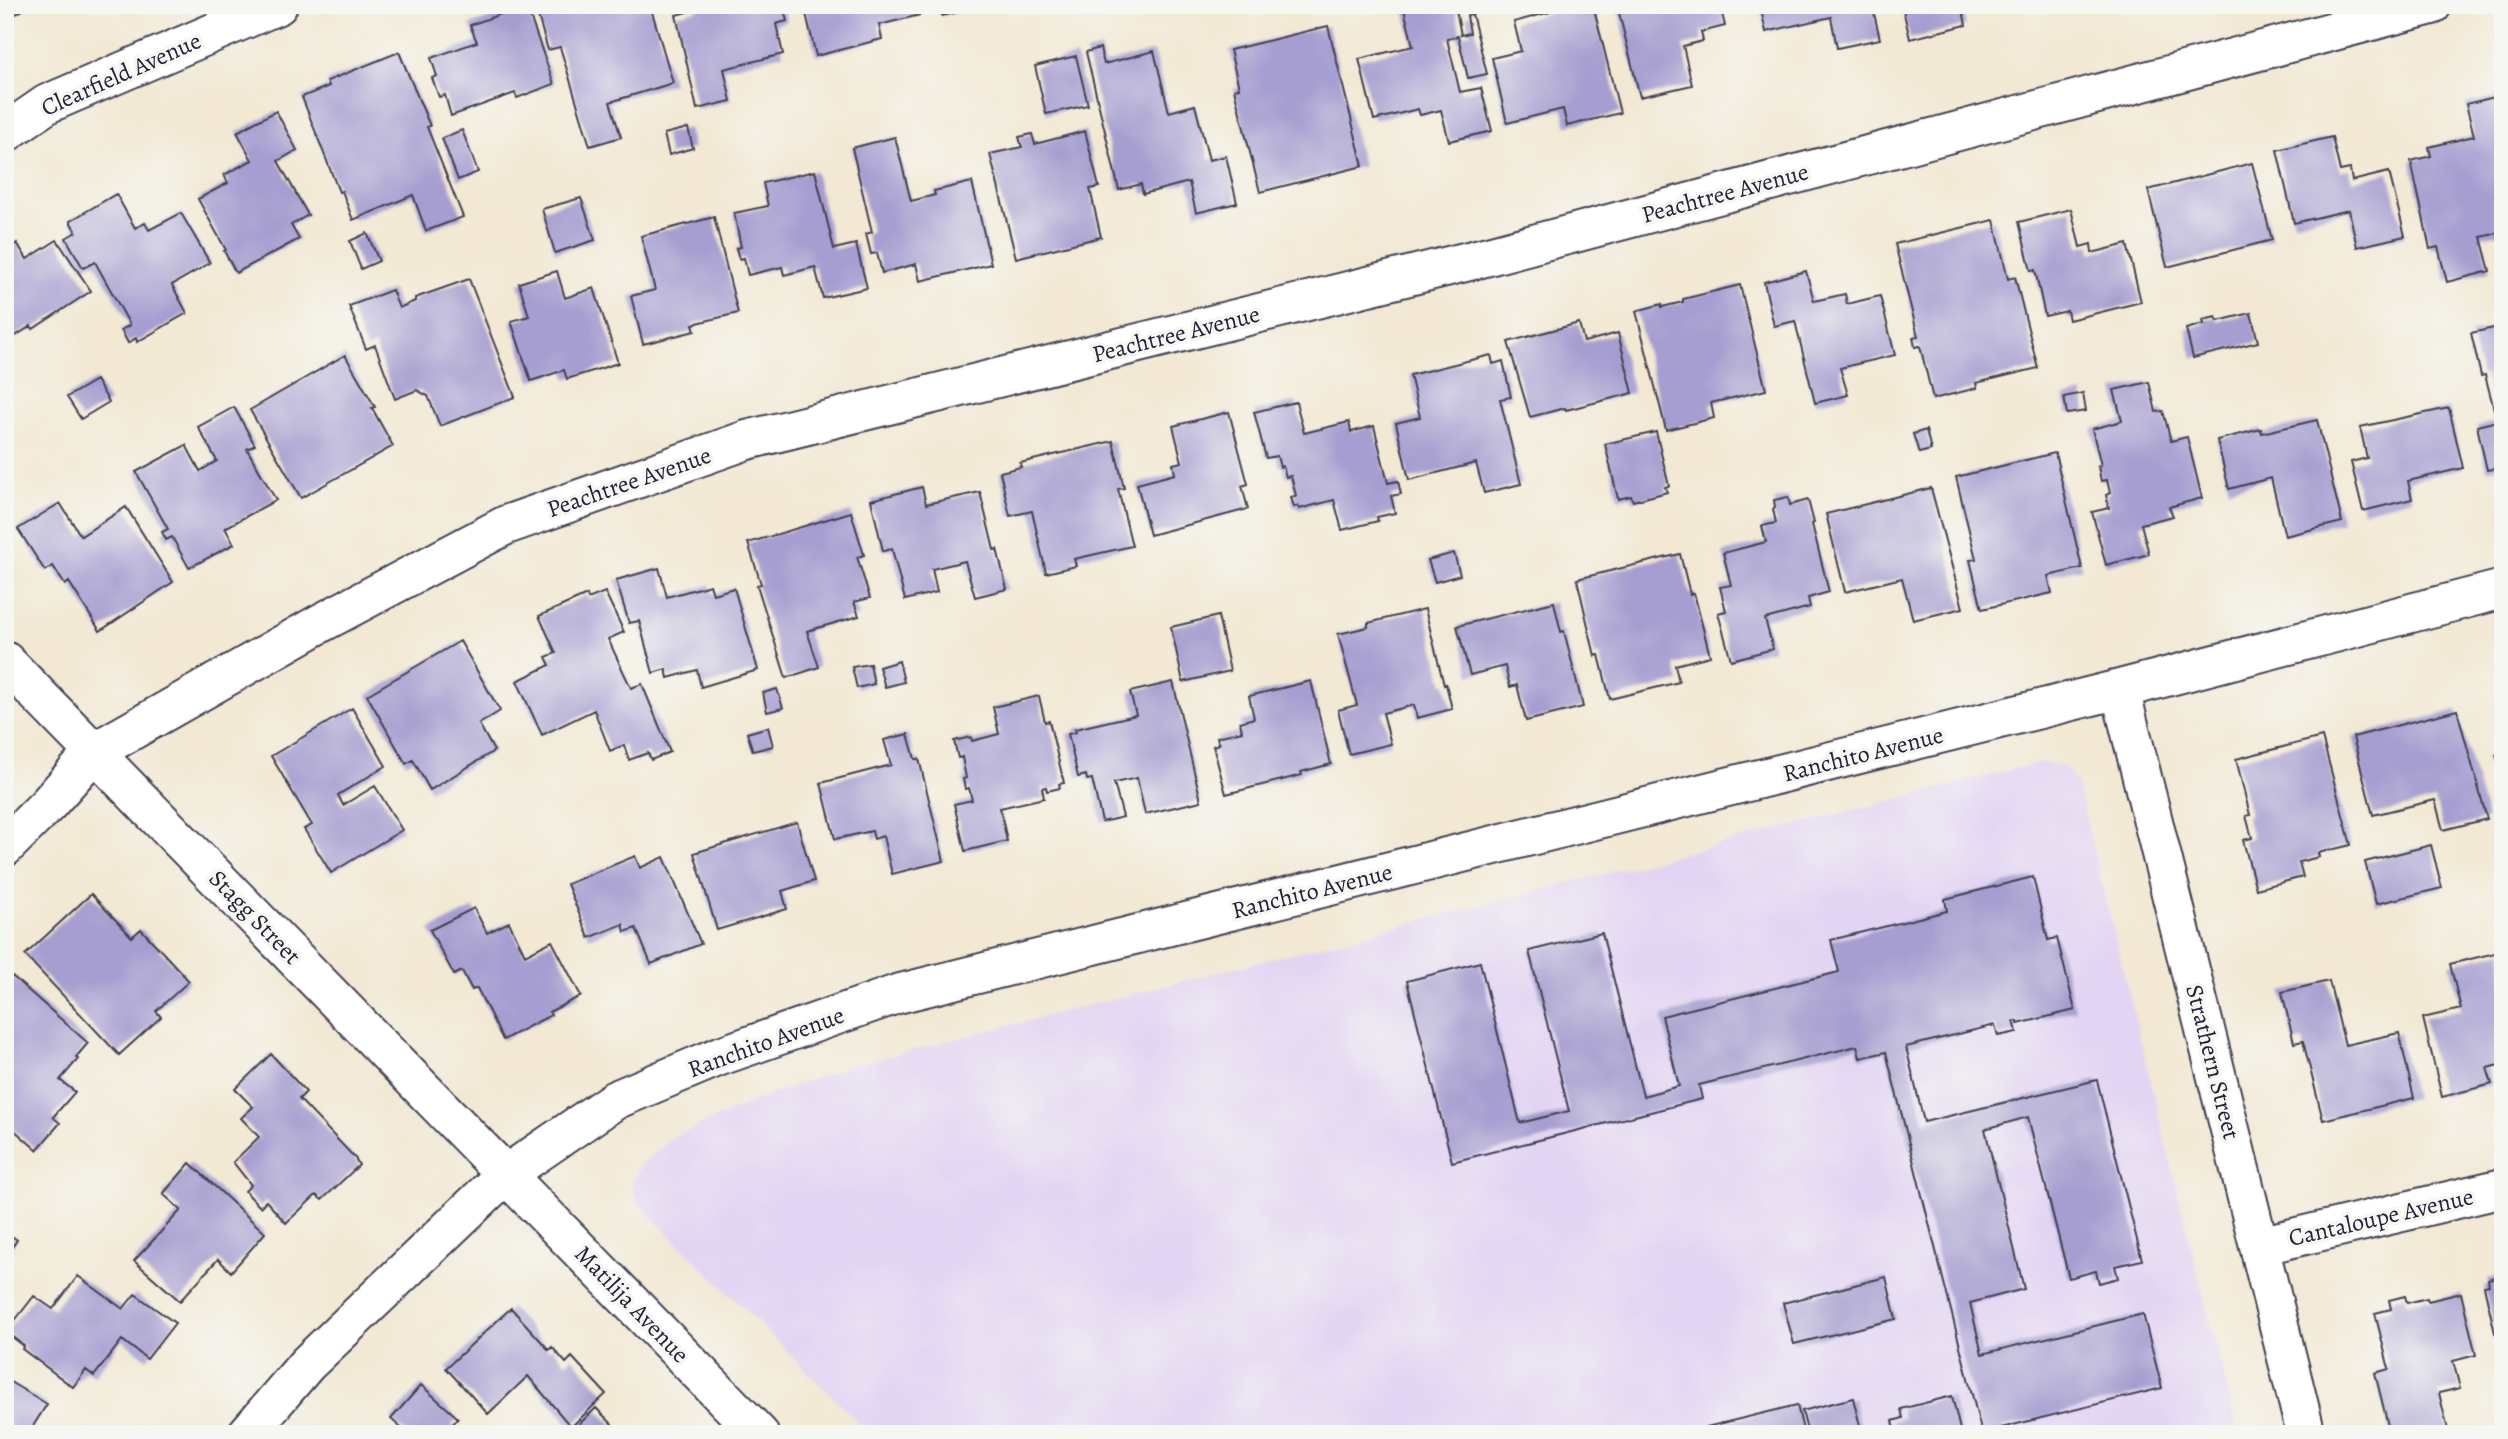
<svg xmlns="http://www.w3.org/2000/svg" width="2508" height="1439" font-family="Alegreya,serif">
	<rect width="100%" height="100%" fill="#f6f6f2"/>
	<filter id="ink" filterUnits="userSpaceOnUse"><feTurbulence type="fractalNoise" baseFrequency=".0143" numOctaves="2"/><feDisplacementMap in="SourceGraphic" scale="14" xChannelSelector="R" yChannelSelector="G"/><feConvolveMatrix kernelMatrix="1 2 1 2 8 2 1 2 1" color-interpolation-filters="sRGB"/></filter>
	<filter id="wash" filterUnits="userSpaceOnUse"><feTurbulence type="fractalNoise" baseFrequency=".00686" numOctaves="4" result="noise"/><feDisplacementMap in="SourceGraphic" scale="28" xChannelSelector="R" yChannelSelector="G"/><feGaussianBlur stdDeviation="1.57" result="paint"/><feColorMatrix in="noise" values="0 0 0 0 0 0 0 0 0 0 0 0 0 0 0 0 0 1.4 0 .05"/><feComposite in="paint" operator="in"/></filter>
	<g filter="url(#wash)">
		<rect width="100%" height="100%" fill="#f2e8d3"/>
		<path fill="#e2d4f3" d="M2042,762L2065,767L2077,783L2238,1434H870L637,1202L632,1185L640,1165L675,1136L757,1100L846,1067Z"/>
		<g id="blocks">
			<path fill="#a69ed0" d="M5,5H20L23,10L5,20Z
				M526,5L554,84L517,98L515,93L451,116L445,95L439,97L432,78L437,76L431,58L477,42L470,25Z
				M569,5H650L673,83L610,102L621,137L590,146L560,47L548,50L538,16Z
				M697,5H783L787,21L776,24L783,54L724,69L731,101L697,109L676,15L698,9Z
				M804,5H917L920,15L879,25L882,39L816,56Z
				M939,5H982V6L942,16Z
				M1079,5H1109V6L1081,14Z
				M1403,5H1455L1461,35L1470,33L1467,16L1472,14L1487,74L1468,78L1458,36L1447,39L1460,92L1481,88L1492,131L1449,141L1441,110L1420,115L1418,109L1374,120L1359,59L1413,46Z
				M1548,5H1593L1620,113L1567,126L1563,109L1507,123L1492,58L1521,51L1514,22L1550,12Z
				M1617,5H1720L1725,26L1701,32L1703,41L1683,46L1692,85L1640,97Z
				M1760,5H1872L1880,39L1837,48L1831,17L1766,32Z
				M1902,5H1962L1966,25L1910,39Z
				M1328,26L1363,166L1260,192L1234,89L1239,88L1230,50Z
				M1100,48L1104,64L1154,51L1169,112L1195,105L1209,160L1226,156L1237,203L1196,213L1189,182L1143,194L1141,184L1119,190L1086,52Z
				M399,52L430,126L427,127L463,217L426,231L413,195L353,220L342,191L339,192L302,97L329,86L327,81Z
				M1076,56L1088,105L1046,114L1035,66Z
				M2503,95V232L2481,237L2490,271L2447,282L2438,247L2430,249L2411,161L2431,156L2429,147L2474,136L2466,104Z
				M276,111L297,150L278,161L308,215L291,225L299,239L236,273L224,251L226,250L198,199L228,183L224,175L252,160L237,132Z
				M688,128L693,148L669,155L664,134Z
				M462,130L478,172L458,180L442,138Z
				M1085,131L1099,187L1090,189L1101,237L1016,258L990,154L1022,147L1019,137L1032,134L1035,144Z
				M895,137L911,201L935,195L934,191L972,182L991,264L920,281L916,264L882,273L877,253L871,254L866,234L872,232L852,148Z
				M2332,137L2340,171L2350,169L2352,181L2389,172L2405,236L2357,247L2349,210L2294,223L2277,150Z
				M2252,163L2272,240L2167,267L2148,190Z
				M815,171L834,249L856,244L867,288L823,298L815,267L784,275L782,267L748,275L744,258L739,259L736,248L741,247L734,213L768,206L763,183Z
				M116,194L135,228L145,223L149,230L181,213L210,263L172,285L187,313L137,342L136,338L128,343L121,330L130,325L95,262L83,268L66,238L76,232L70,221Z
				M581,198L595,240L555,253L542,209Z
				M2071,209L2080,247L2091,244L2092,253L2127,244L2141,302L2069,320L2067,311L2045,316L2035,270L2031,271L2019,222Z
				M714,217L738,313L693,324L695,331L643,344L631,296L655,290L641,236Z
				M1994,220L2008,279L2015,277L2038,368L1976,383L1977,388L1933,399L1920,346L1915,347L1913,337L1918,336L1895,244Z
				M367,233L379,261L361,269L350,241Z
				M57,240L91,291L33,329L31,326L5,343V251L17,243L27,259Z
				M557,271L565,298L594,288L618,363L567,379L564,370L531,381L511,321L529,316L519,283Z
				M1806,271L1814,301L1845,294L1847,304L1880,296L1895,355L1840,368L1848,395L1815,403L1795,321L1774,326L1764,282Z
				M469,279L515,397L440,426L428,396L417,390L395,399L375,345L366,349L349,306L392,290L399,308L415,301V298Z
				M1740,285L1766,390L1711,403L1714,418L1666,430L1636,311L1662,304V307L1683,302V299Z
				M2251,313L2258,342L2193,358L2186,329L2204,324L2203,320L2216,317L2218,321Z
				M1579,323L1584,342L1618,333L1633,393L1566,410L1565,408L1530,417L1508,342Z
				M2503,326V467L2487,470L2477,426L2497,421L2485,375L2481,376L2471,333Z
				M345,355L375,407L372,408L393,446L301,498L250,410Z
				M1491,355L1493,364L1503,361L1511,397L1500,399L1521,484L1484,493L1476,463L1409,480L1396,423L1420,417L1410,375Z
				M96,380L109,402L81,419L67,397Z
				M2149,382L2156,412L2163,411L2171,441L2187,437L2202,498L2169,507L2173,516L2141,524L2149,554L2106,565L2092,512L2109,508L2106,495L2110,493L2107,480L2101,481L2098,466L2101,465L2092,429L2122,421L2114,390Z
				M2083,393L2086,411L2067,414L2064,397Z
				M1296,402L1304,433L1349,422L1351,432L1374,426L1388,483L1398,481L1401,494L1391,496L1395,513L1377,517L1378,521L1342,530L1334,500L1299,509L1298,506L1294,507L1291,497L1296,496L1291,476L1286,477L1283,466L1280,467L1277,456L1266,458L1254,412Z
				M234,407L255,445L247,449L276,500L225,528L234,544L189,568L172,537L166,540L162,532L168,529L136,472L186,445L200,471L217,461L198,427Z
				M2449,408L2463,468L2408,481L2412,499L2363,511L2351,462L2367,458L2360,427Z
				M1229,412L1248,484L1242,486L1248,509L1150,535L1137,484L1175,474L1173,464L1182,462L1173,426Z
				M2317,420L2342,522L2285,536L2271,478L2229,489L2217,440L2261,429L2262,433Z
				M1926,430L1931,450L1919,453L1913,434Z
				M1656,432L1669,486L1665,487L1667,492L1633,501L1631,496L1618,499L1605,444Z
				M1113,441L1124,488L1118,489L1132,546L1074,559L1076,566L1046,573L1032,511L1010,516L1000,472L1021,467L1020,463Z
				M2055,453L2082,568L2048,576L2052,593L1982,609L1970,560L1976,559L1956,477Z
				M922,487L926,504L980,492L994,550L997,549L1007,589L975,597L965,561L932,569L937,592L905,600L892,549L883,551L871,500Z
				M1931,488L1963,608L1913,620L1902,578L1845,592L1826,514Z
				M1788,497L1790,505L1808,500L1814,523L1812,524L1829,592L1808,598L1810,607L1765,619L1773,649L1731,660L1718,613L1726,611L1720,587L1731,585L1723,553L1766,542L1762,526L1776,523L1773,509L1775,507L1774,500Z
				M60,503L81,536L126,507L173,582L100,631L69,582L65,585L53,566L45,571L18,529Z
				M851,512L864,555L857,557L870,598L854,602L859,616L807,631L819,667L786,678L757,585L761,584L748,543Z
				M1454,553L1460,575L1435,582L1428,560Z
				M1680,554L1690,594L1694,593L1710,656L1675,665L1679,682L1610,699L1599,655L1595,656L1577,579Z
				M659,568L667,597L710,585L713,594L734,588L758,670L701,687L697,670L668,678L666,669L653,673L639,621L629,623L616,580Z
				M605,592L624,632L608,639L631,688L642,684L670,752L651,760L648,753L629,760L624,745L610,751L594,710L542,735L517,681L550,665L546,657L556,653L539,616L587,595L588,599Z
				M1554,602L1561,632L1564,631L1583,707L1526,721L1517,685L1510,687L1505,666L1470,675L1457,626Z
				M1425,609L1444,685L1446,684L1452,709L1417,718L1414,705L1383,713L1391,744L1349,754L1338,710L1357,705L1338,634L1368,627V623Z
				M1218,616L1230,671L1183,682L1171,627Z
				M460,641L500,711L479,724L494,751L430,790L413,760L406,764L367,695Z
				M899,661L904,682L885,687L879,667Z
				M870,664L874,684L857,688L852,667Z
				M1311,681L1331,764L1301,772L1302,775L1226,794L1213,746L1219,744L1217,737L1242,731L1240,722L1254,718L1249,696Z
				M1173,682L1201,801L1145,814L1137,778L1114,783L1123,817L1102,822L1092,779L1087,780L1086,775L1078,777L1068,734L1076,732L1075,729L1136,715L1130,692Z
				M777,689L783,708L767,712L763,693Z
				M1039,696L1045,722L1049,721L1064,783L1059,784L1060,788L1047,791L1046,787L1042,788L1044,798L1000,808L1007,841L965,851L954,804L972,800L969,788L965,789L963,779L966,778L962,757L958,758L954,741L971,737L972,741L999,734L993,707Z
				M352,708L386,766L338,795L343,805L375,786L402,830L331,873L304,829L312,825L271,756Z
				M2457,710L2487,819L2443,830L2435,800L2373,815L2353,737Z
				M768,727L773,746L753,751L747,733Z
				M908,734L915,759H919L944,861L892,874L883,836L874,839L872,831L835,839L821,783L891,765L884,740Z
				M2322,737L2351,845L2318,853L2319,857L2299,862L2303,877L2256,889L2243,840L2252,838L2246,816L2250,815L2236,759Z
				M2503,753V777H2502L2496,755Z
				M797,822L814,881L782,891L787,909L717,930L694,853Z
				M2431,845L2442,888L2376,904L2365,862Z
				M635,856L640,868L664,857L701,944L651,964L636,928L625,932L623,924L589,938L567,884Z
				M2033,877L2048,940L2057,938L2075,1010L2018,1024V1021H2014L2017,1032L1998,1036L1995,1025L1906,1047L1924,1122L2097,1080L2142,1260L2115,1266L2118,1278L2099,1283L2096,1271L2069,1278L2028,1117L1985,1129L2024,1289L1970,1303L1982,1354L2143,1314L2162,1388L2001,1428L2002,1434H1982L1886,1052L1860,1058L1857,1046L1699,1085L1702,1099L1452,1162L1407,981L1480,962L1520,1123L1569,1111L1529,951L1602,933L1643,1096L1679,1086L1662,1016L1839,972L1831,940L1947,911L1945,899Z
				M91,894L132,937L141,929L189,981L156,1011L161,1017L119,1055L25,955Z
				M474,908L487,933L509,922L525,955L552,941L581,996L549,1012L551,1015L503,1040L477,988L472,990L462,971L454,975L430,930Z
				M2503,951V1064L2487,1068L2492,1084L2442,1097L2423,1018L2461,1009L2450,964Z
				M12,976L88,1043L76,1057L78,1059L60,1080L75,1092L53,1117L60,1123L37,1150L5,1122V979L7,981Z
				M2329,981L2345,1045L2399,1033L2414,1098L2323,1120L2303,1041L2294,1043L2282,992Z
				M271,1054L306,1092L299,1099L355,1158L359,1165L322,1200L316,1195L286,1223L266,1201L260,1207L245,1191L251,1185L233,1162L259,1137L241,1118L253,1107L235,1089Z
				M190,1163L265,1233L231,1272L218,1259L180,1301L134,1261L181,1210L163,1194Z
				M5,1231L17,1240L5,1257Z
				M2503,1275V1331L2495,1333L2484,1286L2489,1285L2488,1279Z
				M78,1276L123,1309L135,1294L175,1323L147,1359L122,1340L94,1376L86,1370L73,1387L22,1349L24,1346L6,1332L34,1296L53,1309Z
				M1886,1277L1896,1319L1794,1344L1783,1303Z
				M2461,1293L2476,1355L2453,1361L2460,1388L2439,1393L2449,1434H2390L2375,1373L2389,1369L2375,1313L2391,1309L2389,1300L2405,1296L2407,1303L2427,1298L2428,1301Z
				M511,1308L549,1350L552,1347L566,1363L572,1357L606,1394L571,1427L528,1376L488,1414L446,1368Z
				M5,1379L47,1404L28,1434H5Z
				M421,1385L458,1418L452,1425L462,1434H408L391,1419Z
				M1952,1396L1961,1434H1896L1893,1421L1903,1418L1901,1409Z
				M1853,1398L1862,1434H1808L1802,1411Z
				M1797,1405L1804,1434H1695L1694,1430Z
				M596,1408L612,1424L601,1434H580L575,1428Z"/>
		</g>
	</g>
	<g filter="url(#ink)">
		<use href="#blocks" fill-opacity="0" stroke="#414052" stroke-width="2"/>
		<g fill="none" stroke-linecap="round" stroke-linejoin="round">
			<defs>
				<path id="minor" d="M5,133L47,104L278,5
					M5,661L759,1434
					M2120,689L2306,1434
					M5,847L48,804L94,752L321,623L506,525L747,440L1477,259L2432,5
					M2259,1246L2503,1188
					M247,1434L307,1364L505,1175L615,1100L720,1056L897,994L2120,689L2503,589"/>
			</defs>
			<use href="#minor" stroke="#414052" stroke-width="42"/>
			<use href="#minor" stroke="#fff" stroke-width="38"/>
		</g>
	</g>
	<g text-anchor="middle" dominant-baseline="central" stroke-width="7" stroke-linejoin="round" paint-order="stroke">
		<g font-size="24" fill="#22223b" stroke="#f6f6f2">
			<text transform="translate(121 74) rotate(-24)">Clearfield Avenue</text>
			<text transform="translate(1725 193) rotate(-15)">Peachtree Avenue</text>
			<text transform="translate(1176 334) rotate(-14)">Peachtree Avenue</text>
			<text transform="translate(629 482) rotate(-19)">Peachtree Avenue</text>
			<text transform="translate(1863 754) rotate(-14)">Ranchito Avenue</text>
			<text transform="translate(1312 891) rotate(-14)">Ranchito Avenue</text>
			<text transform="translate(255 917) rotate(46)">Stagg Street</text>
			<text transform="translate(766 1042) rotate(-20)">Ranchito Avenue</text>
			<text transform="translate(2213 1062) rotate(76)">Strathern Street</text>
			<text transform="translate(2381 1217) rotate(-13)">Cantaloupe Avenue</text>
			<text transform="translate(632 1304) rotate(46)">Matilija Avenue</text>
		</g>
	</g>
	<rect width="2508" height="1439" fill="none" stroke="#f6f6f2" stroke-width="28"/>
</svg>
